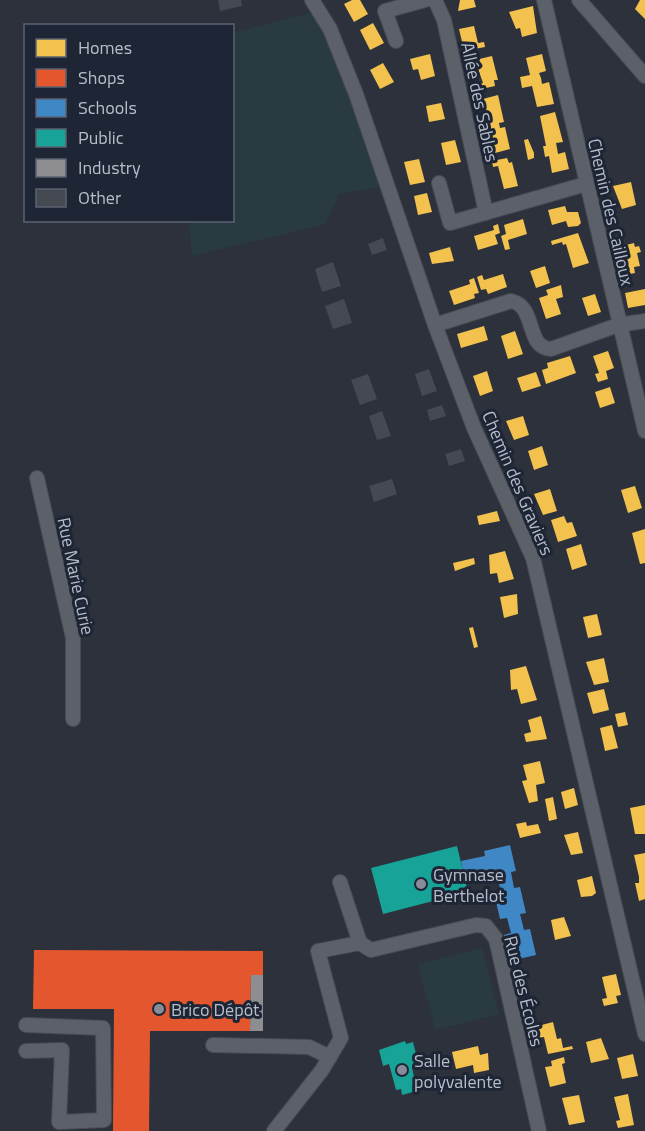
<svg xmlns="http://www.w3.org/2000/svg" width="645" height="1131" font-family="'Titillium Web',sans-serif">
	<rect width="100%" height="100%" fill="#2c313b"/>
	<path fill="#293b41" d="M313,12L354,98L381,187L339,194L326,224L192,256L189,221L232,220L233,33Z
		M482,948L499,1014L435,1030L418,964Z"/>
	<path fill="#f2c14e" d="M352,0H360L368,14L354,22L344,4Z
		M460,0H474L476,7L458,11Z
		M640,0H645V19L635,9Z
		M533,6L537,33L522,37L520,28L516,29L509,12Z
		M373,23L384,43L370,50L360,30Z
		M474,26L478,43L484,42L485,47L469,50L468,45L463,46L459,29Z
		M430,54L435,76L421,80L418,69L413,70L410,59Z
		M542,54L546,71L539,73L541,78L542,84L549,82L554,104L537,107L532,86L522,88L520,77L530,75L526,58Z
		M492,56L498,80H494L495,86L477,90L476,85L483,83L475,60Z
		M383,63L394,82L380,89L370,70Z
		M498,95L504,122L499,123L500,128L505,127L510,149L495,153L490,131L485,132L483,127L489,125L483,99Z
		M441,103L445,119L429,122L426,106Z
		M555,112L563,142L556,143L557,148L558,154L565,152L569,169L552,173L549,156L545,157L544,151L543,146H546L540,116Z
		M528,139L534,153V158L528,160L524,140Z
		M455,140L461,162L446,165L441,143Z
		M507,158L509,163L512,162L518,186L504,189L498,166L493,167L492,161Z
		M419,159L425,182L410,185L404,162Z
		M631,182L636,205L622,209L613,186Z
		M427,193L432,212L418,215L414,196Z
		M565,206L567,212H578L581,223L578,226L568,227L566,221L552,225L548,210Z
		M523,219L527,234L508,240L510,249L505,250L501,236L506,234L504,225Z
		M498,224L500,233L495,235L498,244L478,250L474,236L494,230L493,226Z
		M578,233L589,263L573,268L566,244L563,245L562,242L552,245L551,241Z
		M634,243L635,247L639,246L641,252L637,253L640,266L634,267L635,273L625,275L621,250L627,249L626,245Z
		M450,247L454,261L432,264L429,253Z
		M545,266L550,283L536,288L530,271Z
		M503,274L507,287L488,294L486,289L481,290L477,277L482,275L484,280Z
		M474,278L479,293L474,294L475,298L454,305L449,291L470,284L469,280Z
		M561,285L563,297L556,299L561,314L546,319L539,298L548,295L546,290Z
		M645,289V305L628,308L625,293Z
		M595,294L601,312L588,316L582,298Z
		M484,326L488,340L461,348L457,334Z
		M515,331L523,354L508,359L501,336Z
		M608,351L614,368L606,371L608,379L598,382L595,374L599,373L593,356Z
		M570,356L576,373L546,384L542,370L548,368L547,363Z
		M487,371L493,391L480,396L473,376Z
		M536,372L541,386L522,392L517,378Z
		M610,387L615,403L600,408L595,392Z
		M523,416L529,435L514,440L506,421Z
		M542,446L548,465L534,470L528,451Z
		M635,486L642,508L628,513L621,490Z
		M550,489L557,511L543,515L534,494Z
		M497,511L500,521L479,525L477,516Z
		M564,516L567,523L572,522L577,536L558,542L551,520Z
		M645,529V563L640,564L632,533Z
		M581,544L587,565L572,570L566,549Z
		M505,551L514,579L499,583L497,573L490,574L489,555Z
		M474,558L475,564L455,571L453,563Z
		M517,594L518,614L504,618L500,597Z
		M597,614L602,635L588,638L583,617Z
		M473,627L478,647L474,648L469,628Z
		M604,658L609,682L594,685L586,662Z
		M526,666L537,700L521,704L517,689L511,690L510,670Z
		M604,689L609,710L593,714L587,693Z
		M625,712L628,725L618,727L615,714Z
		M541,716L547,739L526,742L524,734L531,732L528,720Z
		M612,725L618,748L605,751L600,728Z
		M540,761L545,783L536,785L538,801L529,803L522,781L527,780L523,765Z
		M574,788L578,805L565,809L561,792Z
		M553,797L557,819L549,821L545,799Z
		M645,805V834H635L630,808Z
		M526,822L527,826L538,824L541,833L520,838L516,824Z
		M578,832L583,853L571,855L564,835Z
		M645,853V899L639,901L635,883H639V877L634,855Z
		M592,876L596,893L592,896L581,897L577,880Z
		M564,917L571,936L555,940L551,920Z
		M616,974L621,995L616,996L618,1003L604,1006L602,999L607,998L602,977Z
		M553,1022L557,1039L561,1038L563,1048L572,1046L573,1049L548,1054L544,1037L537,1038L534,1027Z
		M601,1038L609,1059L591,1063L586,1042Z
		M478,1046L480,1055L488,1053L489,1070L474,1073L473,1065L456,1069L452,1052Z
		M633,1054L638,1076L622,1079L617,1058Z
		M564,1057L565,1063L562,1064L566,1083L550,1087L545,1067L552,1066L551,1061Z
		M628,1094L634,1125L618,1128L616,1121L620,1120L614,1097Z
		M579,1095L585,1122L569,1125L562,1098Z"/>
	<path fill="#e4572e" d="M34,950L263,951V975H251L250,1031H150L149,1131H113L114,1009H33Z"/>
	<path fill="#3f88c5" d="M510,845L516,871L511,872L514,888L520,887L526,913L520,914L524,930L530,929L536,955L510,961L504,935L511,933L507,918L500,919L494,893L501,892L497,876L490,877L488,871L464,877L461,861L485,856L484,851Z"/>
	<path fill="#17a398" d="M457,846L468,892L383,914L371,868Z
		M405,1041L406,1044L413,1042L419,1066L412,1068L416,1085L412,1086L413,1092L402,1095L401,1089L396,1090L389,1064L383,1066L379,1050Z"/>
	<path fill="#8d8d92" d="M251,975H263V1031H250Z"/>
	<path fill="#454952" d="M218,0H241L242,6L220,11Z
		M383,238L387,250L372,255L368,244Z
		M333,262L341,286L322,292L315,269Z
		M344,299L352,323L333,329L325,306Z
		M429,369L437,391L422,396L415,374Z
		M368,374L377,399L360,405L351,380Z
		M442,405L446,416L430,421L427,410Z
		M382,411L391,436L377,440L369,416Z
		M461,449L465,461L449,466L445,454Z
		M392,479L397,494L374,502L369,486Z"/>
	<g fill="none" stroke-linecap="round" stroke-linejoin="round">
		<defs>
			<path id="minor" d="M312,0L330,29L356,94L435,325L474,428L533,558L645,1034
				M435,0L444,20L486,213
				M544,0L645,431
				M579,0L645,76
				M396,41L385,11L425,0
				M439,183L450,223L586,184
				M435,325L511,301C537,306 525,348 551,349L618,325L645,321
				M37,478L73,638V719
				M340,882L360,943
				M26,1025L103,1028L104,1120L59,1122L62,1050L26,1051
				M213,1045L309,1047L330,1057
				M274,1131L322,1070L341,1038L318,951L360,943L371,950L476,925L486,926L496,939L539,1131"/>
		</defs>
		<use href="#minor" stroke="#484c53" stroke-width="16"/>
		<use href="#minor" stroke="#5c6069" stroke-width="14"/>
	</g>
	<g fill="#868c99" stroke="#1e2636" stroke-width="2">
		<circle cx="421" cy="884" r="6"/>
		<circle cx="159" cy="1009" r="6"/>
		<circle cx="402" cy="1070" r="6"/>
	</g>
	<g text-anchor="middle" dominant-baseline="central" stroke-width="6" stroke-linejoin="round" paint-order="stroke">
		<g font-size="18" fill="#b6bdcb" stroke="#1e2636">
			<text transform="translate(480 102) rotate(78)">Allée des Sables</text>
			<text transform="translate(611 212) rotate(77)">Chemin des Cailloux</text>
			<text transform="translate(518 483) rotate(67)">Chemin des Graviers</text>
			<text transform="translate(76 576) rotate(78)">Rue Marie Curie</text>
			<text transform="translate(524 991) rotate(76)">Rue des Écoles</text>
		</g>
		<g font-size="18" fill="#b6bdcb" stroke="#1e2636" text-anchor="start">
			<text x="433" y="874">Gymnase<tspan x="433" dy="21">Berthelot</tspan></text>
			<text x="171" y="1009">Brico Dépôt</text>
			<text x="414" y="1060">Salle<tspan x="414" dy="21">polyvalente</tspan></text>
		</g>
	</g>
	<rect x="24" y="24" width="210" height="198" fill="#1e2636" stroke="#5b6272" stroke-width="1.5"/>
	<rect x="36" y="39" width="30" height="18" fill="#f2c14e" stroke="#5b6272" stroke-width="1.5"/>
	<text x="78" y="54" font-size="18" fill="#b6bdcb">Homes</text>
	<rect x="36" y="69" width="30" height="18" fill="#e4572e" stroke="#5b6272" stroke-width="1.5"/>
	<text x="78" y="84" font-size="18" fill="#b6bdcb">Shops</text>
	<rect x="36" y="99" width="30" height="18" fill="#3f88c5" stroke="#5b6272" stroke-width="1.5"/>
	<text x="78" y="114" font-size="18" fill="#b6bdcb">Schools</text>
	<rect x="36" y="129" width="30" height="18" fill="#17a398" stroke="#5b6272" stroke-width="1.5"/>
	<text x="78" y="144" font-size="18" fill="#b6bdcb">Public</text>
	<rect x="36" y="159" width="30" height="18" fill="#8d8d92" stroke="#5b6272" stroke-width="1.5"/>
	<text x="78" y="174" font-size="18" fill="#b6bdcb">Industry</text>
	<rect x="36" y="189" width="30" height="18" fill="#454952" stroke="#5b6272" stroke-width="1.5"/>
	<text x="78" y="204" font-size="18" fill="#b6bdcb">Other</text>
</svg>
